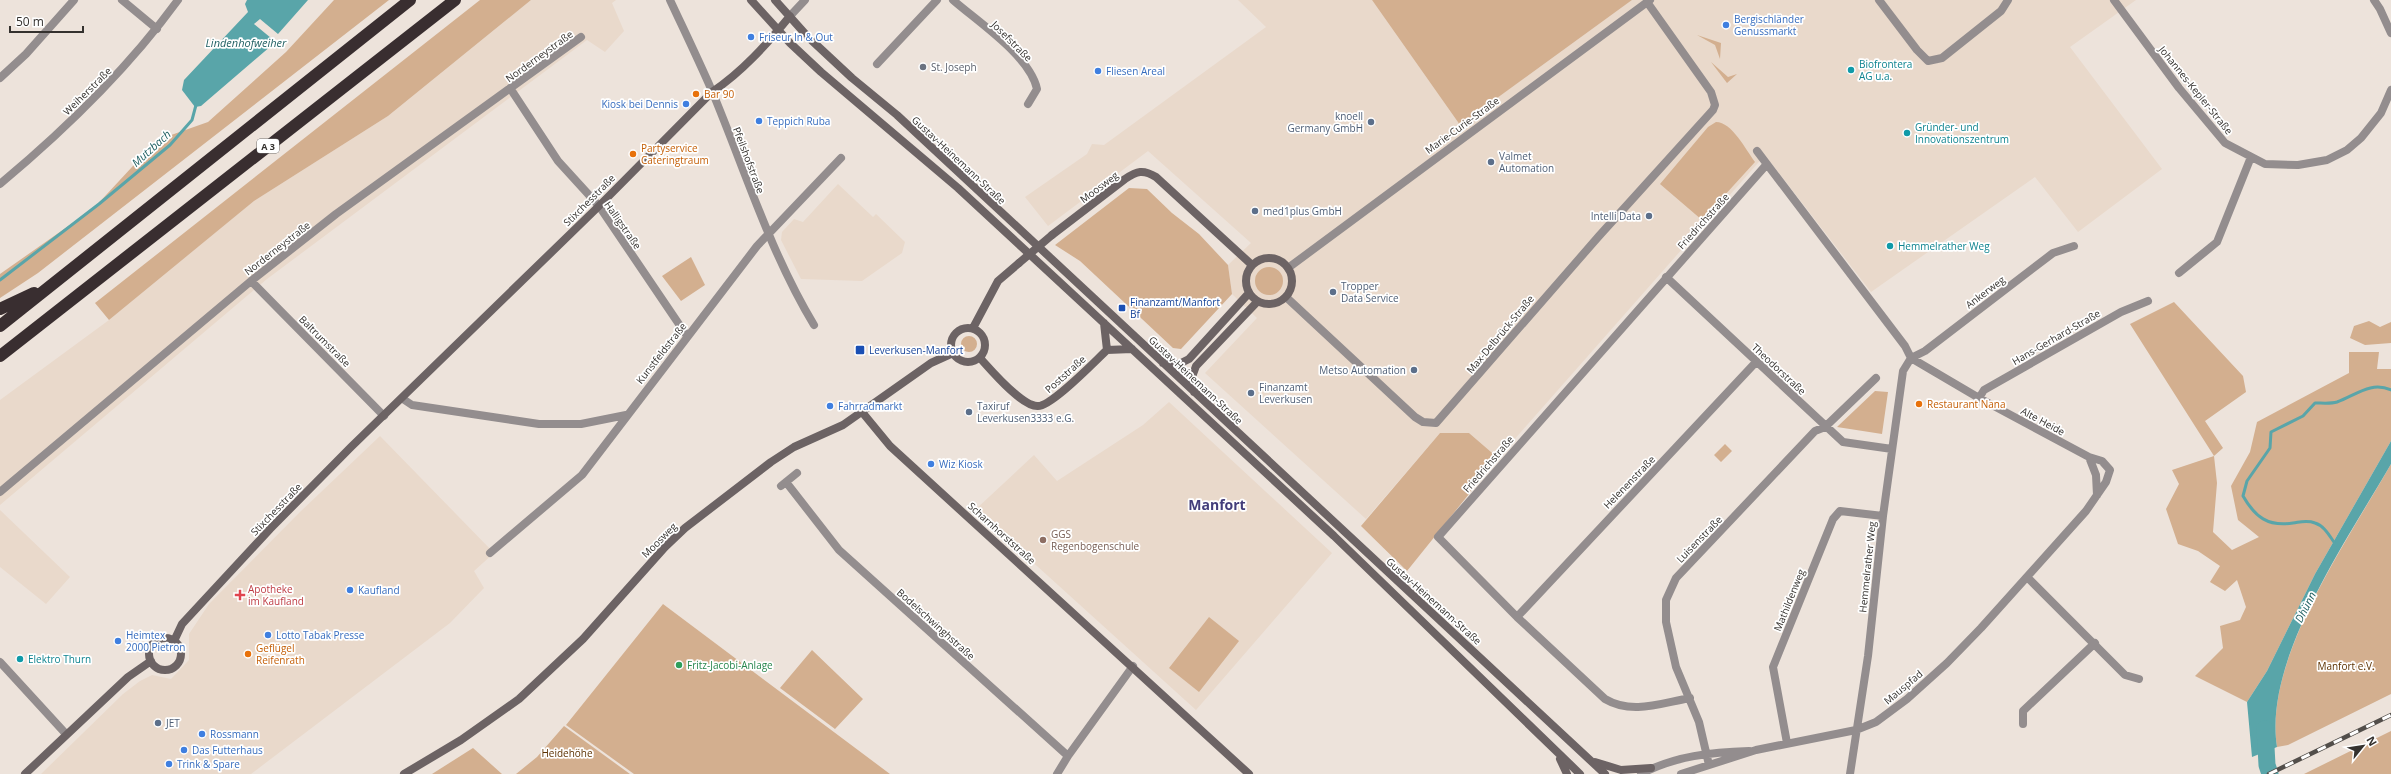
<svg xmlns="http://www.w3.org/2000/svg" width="2391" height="774" font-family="'Open Sans',sans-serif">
	<rect width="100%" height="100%" fill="#ede3db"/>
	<path fill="#e9d9cb" d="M531,0H616L612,3L624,31L605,52L587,40L267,279L0,505V400L109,320L254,201L388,116Z
		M1238,0H1372L1460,125L1632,0H2136L2070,47L2162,169L2078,232L2035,177L1871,292L1765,155L1498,458L1469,433H1440L1366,519L1205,373L1257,318L1232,294L1228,265L1251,243L1148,151L1048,226L1025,197L1087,154L1092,144L1104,145L1266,27Z
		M838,184L873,217L876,214L905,242L902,253L862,281L801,279L781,240L782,232L794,219L803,222Z
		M1169,402L1332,553L1196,710L975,510L1034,455L1057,481L1143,425Z
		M380,436L494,553L474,571L484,588L450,623L251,774H41L123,694L140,681L152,675L171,679L189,660V634L209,604L300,512Z
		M0,510L70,577L46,604L0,567Z"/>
	<path fill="#d3af8f" d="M334,0H389L38,273L0,298V274L94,208L157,140L208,122L286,52Z
		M480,0H531L388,116L254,201L109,320L95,303Z
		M1372,0H1632L1460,125Z
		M1697,35L1721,43L1720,59L1715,45Z
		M1711,62L1728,77L1737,74L1727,83Z
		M1716,122C1732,122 1746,150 1755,162L1702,220L1660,184L1708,127Z
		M1129,188L1147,189L1172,213L1199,234L1228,265L1232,294L1181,349L1173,348L1080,261L1055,245Z
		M691,257L705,285L681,301L662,276Z
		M1255 281a14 14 0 1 1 28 0a14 14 0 1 1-28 0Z
		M2174,302L2243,376L2246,392L2205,421L2223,448L2214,456L2217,483L2213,532L2232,550L2259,537L2238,520L2231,486L2250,452L2257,422L2349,373V352H2379L2377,369H2391V441L2315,574L2267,671L2247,702L2195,676L2223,648L2220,626L2240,620L2246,607L2237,580L2225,591L2210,582L2220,566L2198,551L2178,544L2166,509L2179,484L2172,470L2214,456L2130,324Z
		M2369,321L2380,327L2391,322V343L2365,345L2350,338L2354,326Z
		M961 344a8 8 0 1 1 16 0a8 8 0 1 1-16 0Z
		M1875,391L1888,392L1882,434L1837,427Z
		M1440,433H1469L1498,458L1407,571L1361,526Z
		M1725,444L1732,451L1721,462L1714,455Z
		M2391,464V694L2288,745L2277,747C2263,659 2349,539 2391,464Z
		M663,604L890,774H634L566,725Z
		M1209,617L1239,641L1199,692L1169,668Z
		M812,650L863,699L835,729L780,688Z
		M564,726L630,774H516L537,757Z
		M2391,731V774H2304Z
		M473,748L502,774H432Z"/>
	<path fill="#59a5a9" d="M247,0H308L278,34L260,19L254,24L271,38V46L201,106L195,107L182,90L184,80L248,12L245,4Z
		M2391,441V464C2348,539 2263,659 2277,747L2252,757L2247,702L2267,671L2315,574Z"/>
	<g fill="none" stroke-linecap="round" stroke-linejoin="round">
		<path stroke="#59a5a9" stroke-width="3" d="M0,280L99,204L170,145L192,120L196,105
			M2336,545C2330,537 2325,526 2315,523C2307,520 2301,522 2293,523C2268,527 2255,517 2243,496L2247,481L2270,448L2271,432L2303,416L2315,403C2322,403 2331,404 2337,402C2356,395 2371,381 2391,390"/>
		<path stroke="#59a5a9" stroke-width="17" d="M2265,729L2267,765L2270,774"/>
		<path stroke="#938d8e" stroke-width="8" d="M122,0L157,29
			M670,0C684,30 699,61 712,91C745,170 770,252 814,325
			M953,0C978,22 1030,56 1037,89L1028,104
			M1879,0L1917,50L1928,61L1942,58L2001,11L2008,0
			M2114,0L2179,88L2225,143L2265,164L2298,165L2327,160L2347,150L2361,138L2381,113L2391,90
			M2374,0L2380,9L2391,33
			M790,16L805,0
			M877,64L937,0
			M0,78L26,54L74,0
			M510,88L558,161L599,206L687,336
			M1757,151L1905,346L1911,358L1979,398L2089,457L2096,475L2097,495
			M0,184C66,129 127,70 178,0
			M1288,268L1650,0
			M2179,273L2217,242L2251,157
			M1666,277L1843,442L1892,449
			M251,281L384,416
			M1286,297L1415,417L1423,422L1436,423L1599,236L1713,110L1715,105L1711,92L1647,2
			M1979,398L1984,390L2121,312L2148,301
			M403,399L412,405L539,424H581L626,415
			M786,482L839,550L1068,756L1057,774
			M781,486L797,473
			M0,492L251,281L336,214L581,37
			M490,553L582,475L757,246L841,158
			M2027,577L2125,675L2139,679
			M1517,617L1756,362
			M0,662L66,734
			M1690,698C1661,703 1632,715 1605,699L1517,617L1438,537L1767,164
			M2023,724V711L2095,643
			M1787,743L1773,667L1833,519L1840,511L1883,516
			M1068,756L1133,666
			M1709,765L1699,722L1676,667L1666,622V600L1676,578L1815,431L1825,427L1876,378
			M1641,774C1674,756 1713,752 1749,751
			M1681,774L1756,750L1856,730L1876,722L1907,699L1947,663L1981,628L2086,511L2106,482L2110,470L2102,461L2089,457
			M1850,774L1868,656L1883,516L1903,371L1911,358L1925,351L2053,253L2074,246"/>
		<path stroke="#6c6364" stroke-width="8" d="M751,0L790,43L821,72L958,188L1334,536L1580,774
			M775,0L808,37L852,78L897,115L1605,774
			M1052,235L1125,179C1137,171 1143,169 1156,177L1252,265
			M1246 281a23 23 0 1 1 46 0a23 23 0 1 1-46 0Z
			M1104,323L1107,350
			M951 345a17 17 0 1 1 34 0a17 17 0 1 1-34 0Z
			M973,328L998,281L1019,263
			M980,358C991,370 1022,407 1038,406C1052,406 1095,361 1107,350L1132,349
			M1163,363L1179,364L1189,359L1249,293
			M1194,392L1192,377L1196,366L1257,302
			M862,412L890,446L1249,774
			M149 654a16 16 0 1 1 32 0a16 16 0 1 1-32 0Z
			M174,641L182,624L270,529L351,447L599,206L712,92C742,72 767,44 790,16
			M1560,759L1567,774
			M1595,762L1621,770L1651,768
			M25,774L128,677L151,661
			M404,774L461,740L519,699L583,639L665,547L685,528L771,462L794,447L843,425L931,363L953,353"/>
		<path stroke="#392e30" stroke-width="12" d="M0,309L34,293
			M0,326L410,0
			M0,356L455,0"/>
		<defs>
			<path id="rail" d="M2269,774L2391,715"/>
		</defs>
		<use href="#rail" stroke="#524e4a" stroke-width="4.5"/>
		<use href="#rail" stroke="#fff" stroke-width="3" stroke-dasharray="9" stroke-linecap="butt"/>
		<path stroke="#6c6364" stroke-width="8" d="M1019,263L1052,235"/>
	</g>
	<g fill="#3f7fe0" stroke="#fff" stroke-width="1.5">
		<circle cx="1726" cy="25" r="4"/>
		<circle cx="751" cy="37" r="4"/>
		<circle cx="1098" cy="71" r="4"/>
		<circle cx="686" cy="104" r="4"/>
		<circle cx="759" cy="121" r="4"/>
		<circle cx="830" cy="406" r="4"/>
		<circle cx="931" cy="464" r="4"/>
		<circle cx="350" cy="590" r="4"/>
		<circle cx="268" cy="635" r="4"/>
		<circle cx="118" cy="641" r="4"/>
		<circle cx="202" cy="734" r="4"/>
		<circle cx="184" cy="750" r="4"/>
		<circle cx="169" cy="764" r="4"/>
	</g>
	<circle fill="#6b7280" stroke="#fff" stroke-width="1.5" cx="923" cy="67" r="4"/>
	<g fill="#0f9aa8" stroke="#fff" stroke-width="1.5">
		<circle cx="1851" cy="70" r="4"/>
		<circle cx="1907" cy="133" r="4"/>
		<circle cx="1890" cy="246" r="4"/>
		<circle cx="20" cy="659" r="4"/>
	</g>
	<g fill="#e8710a" stroke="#fff" stroke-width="1.5">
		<circle cx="696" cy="94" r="4"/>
		<circle cx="633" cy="154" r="4"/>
		<circle cx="1919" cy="404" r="4"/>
		<circle cx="248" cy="654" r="4"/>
	</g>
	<g fill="#5c6f8a" stroke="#fff" stroke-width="1.5">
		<circle cx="1371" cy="122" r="4"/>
		<circle cx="1491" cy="162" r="4"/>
		<circle cx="1255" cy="211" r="4"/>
		<circle cx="1649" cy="216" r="4"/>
		<circle cx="1333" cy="292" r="4"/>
		<circle cx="1414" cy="370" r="4"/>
		<circle cx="1251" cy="393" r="4"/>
		<circle cx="969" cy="412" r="4"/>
		<circle cx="158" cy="723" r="4"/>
	</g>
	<g fill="#1a4fb4" stroke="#fff" stroke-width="1.5">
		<rect x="1118" y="304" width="8" height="8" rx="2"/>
		<rect x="855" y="345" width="10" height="10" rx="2"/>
	</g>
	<circle fill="#8d6e63" stroke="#fff" stroke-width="1.5" cx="1043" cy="540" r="4"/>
	<path fill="#e0444e" stroke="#fff" stroke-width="1.5" d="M238 589h4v4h4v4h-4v4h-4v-4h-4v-4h4z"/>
	<circle fill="#2e9e5b" stroke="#fff" stroke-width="1.5" cx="679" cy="665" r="4"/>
	<g text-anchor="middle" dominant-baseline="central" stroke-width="3.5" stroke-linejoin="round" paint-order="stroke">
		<rect fill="#fff" stroke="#716f6d" stroke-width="1" x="257" y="139" width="22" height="14" rx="3"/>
		<g font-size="9" font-weight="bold" fill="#34312e">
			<text x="268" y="146">A 3</text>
		</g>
		<g font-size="10" fill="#366cbe" stroke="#fff" text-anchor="start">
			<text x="1734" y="19">Bergischländer<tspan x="1734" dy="12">Genussmarkt</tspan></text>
			<text x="759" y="37">Friseur In &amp; Out</text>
			<text x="1106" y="71">Fliesen Areal</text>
			<text x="678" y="104" text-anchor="end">Kiosk bei Dennis</text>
			<text x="767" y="121">Teppich Ruba</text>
			<text x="838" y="406">Fahrradmarkt</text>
			<text x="939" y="464">Wiz Kiosk</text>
			<text x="358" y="590">Kaufland</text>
			<text x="126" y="635">Heimtex<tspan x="126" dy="12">2000 Pietron</tspan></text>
			<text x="276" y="635">Lotto Tabak Presse</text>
			<text x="210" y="734">Rossmann</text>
			<text x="192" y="750">Das Futterhaus</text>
			<text x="177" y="764">Trink &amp; Spare</text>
		</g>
		<g font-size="10" fill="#34312e" stroke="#fff">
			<text transform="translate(1012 41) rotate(45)">Josefstraße</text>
			<text transform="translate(539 56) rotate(-36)">Norderneystraße</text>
			<text transform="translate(2196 90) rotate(51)">Johannes-Kepler-Straße</text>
			<text transform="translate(87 91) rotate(-45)">Weiherstraße</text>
			<text transform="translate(1462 125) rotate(-36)">Marie-Curie-Straße</text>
			<text transform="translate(749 160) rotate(69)">Pfeilshofstraße</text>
			<text transform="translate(959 160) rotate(43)">Gustav-Heinemann-Straße</text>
			<text transform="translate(1099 187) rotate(-37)">Moosweg</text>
			<text transform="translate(589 200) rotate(-45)">Stixchesstraße</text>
			<text transform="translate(1703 221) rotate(-48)">Friedrichstraße</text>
			<text transform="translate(623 225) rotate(55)">Halligstraße</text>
			<text transform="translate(277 248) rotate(-38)">Norderneystraße</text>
			<text transform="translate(1985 292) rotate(-37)">Ankerweg</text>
			<text transform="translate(1500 334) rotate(-50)">Max-Delbrück-Straße</text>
			<text transform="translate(2056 337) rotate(-30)">Hans-Gerhard-Straße</text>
			<text transform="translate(325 341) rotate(45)">Baltrumstraße</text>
			<text transform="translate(661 353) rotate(-52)">Kunstfeldstraße</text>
			<text transform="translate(1779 369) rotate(43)">Theodorstraße</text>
			<text transform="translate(1065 374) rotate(-42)">Poststraße</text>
			<text transform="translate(1196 380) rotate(43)">Gustav-Heinemann-Straße</text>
			<text transform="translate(2043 421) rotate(28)">Alte Heide</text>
			<text transform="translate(1488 464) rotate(-49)">Friedrichstraße</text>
			<text transform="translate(1629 482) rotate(-46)">Helenenstraße</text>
			<text transform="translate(276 509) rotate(-46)">Stixchesstraße</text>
			<text transform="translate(1002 533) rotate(42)">Scharnhorststraße</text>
			<text transform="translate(1699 539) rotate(-46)">Luisenstraße</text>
			<text transform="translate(659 540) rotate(-45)">Moosweg</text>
			<text transform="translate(1867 567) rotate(-84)">Hemmelrather Weg</text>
			<text transform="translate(1789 600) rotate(-68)">Mathildenweg</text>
			<text transform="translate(1434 601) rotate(42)">Gustav-Heinemann-Straße</text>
			<text transform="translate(936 624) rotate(42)">Bodelschwinghstraße</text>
			<text transform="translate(1903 687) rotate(-40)">Mauspfad</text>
		</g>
		<g font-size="10" fill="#0d838f" stroke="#fff" text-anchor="start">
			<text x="1859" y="64">Biofrontera<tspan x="1859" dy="12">AG u.a.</tspan></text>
			<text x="1915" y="127">Gründer- und<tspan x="1915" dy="12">Innovationszentrum</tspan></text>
			<text x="1898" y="246">Hemmelrather Weg</text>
			<text x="28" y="659">Elektro Thurn</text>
		</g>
		<g font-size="10" fill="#5b616d" stroke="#fff" text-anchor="start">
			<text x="931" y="67">St. Joseph</text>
		</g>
		<g font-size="10" fill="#c56008" stroke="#fff" text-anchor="start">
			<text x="704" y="94">Bar 90</text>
			<text x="641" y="148">Partyservice<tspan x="641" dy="12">Cateringtraum</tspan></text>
			<text x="1927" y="404">Restaurant Nana</text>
			<text x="256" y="648">Geflügel<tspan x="256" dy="12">Reifenrath</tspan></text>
		</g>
		<g font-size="10" fill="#4e5e75" stroke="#fff" text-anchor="start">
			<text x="1363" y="116" text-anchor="end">knoell<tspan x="1363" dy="12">Germany GmbH</tspan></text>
			<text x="1499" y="156">Valmet<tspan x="1499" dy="12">Automation</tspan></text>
			<text x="1263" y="211">med1plus GmbH</text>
			<text x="1641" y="216" text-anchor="end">Intelli Data</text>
			<text x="1341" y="286">Tropper<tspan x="1341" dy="12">Data Service</tspan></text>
			<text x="1406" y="370" text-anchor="end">Metso Automation</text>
			<text x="1259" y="387">Finanzamt<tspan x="1259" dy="12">Leverkusen</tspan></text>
			<text x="977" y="406">Taxiruf<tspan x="977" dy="12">Leverkusen3333 e.G.</tspan></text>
			<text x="166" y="723">JET</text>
		</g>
		<g font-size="10" fill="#164399" stroke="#fff" text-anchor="start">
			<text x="1130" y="302">Finanzamt/Manfort<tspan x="1130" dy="12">Bf</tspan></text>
			<text x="869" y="350">Leverkusen-Manfort</text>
		</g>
		<g font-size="10" fill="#785e54" stroke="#fff" text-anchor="start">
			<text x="1051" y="534">GGS<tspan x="1051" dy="12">Regenbogenschule</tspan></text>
		</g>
		<g font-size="10" fill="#be3a42" stroke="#fff" text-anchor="start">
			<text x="248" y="589">Apotheke<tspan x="248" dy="12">im Kaufland</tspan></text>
		</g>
		<g font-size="10" fill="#27864d" stroke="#fff" text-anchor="start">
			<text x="687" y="665">Fritz-Jacobi-Anlage</text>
		</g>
		<g font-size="10" fill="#5c3100" stroke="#fff">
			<text x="2346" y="666">Manfort e.V.</text>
			<text x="567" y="753">Heidehöhe</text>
		</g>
		<g font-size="11" font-style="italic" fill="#1f5f62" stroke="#fff">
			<text x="246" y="42">Lindenhofweiher</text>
			<text transform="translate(151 148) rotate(-42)">Mutzbach</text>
			<text transform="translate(2305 607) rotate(-63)">Dhünn</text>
		</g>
		<g font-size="14" font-weight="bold" fill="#433d7a" stroke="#fff">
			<text x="1217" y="504">Manfort</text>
		</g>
	</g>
	<g transform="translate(2363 746) rotate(60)" stroke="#ffffff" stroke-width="3" paint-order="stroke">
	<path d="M0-3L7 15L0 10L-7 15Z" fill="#34312e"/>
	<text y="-6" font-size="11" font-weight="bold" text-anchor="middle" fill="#34312e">N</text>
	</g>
	<path d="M10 26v6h73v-6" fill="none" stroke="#34312e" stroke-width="2"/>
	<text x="16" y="26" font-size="12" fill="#34312e" stroke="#ffffff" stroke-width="3" paint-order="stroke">50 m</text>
</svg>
